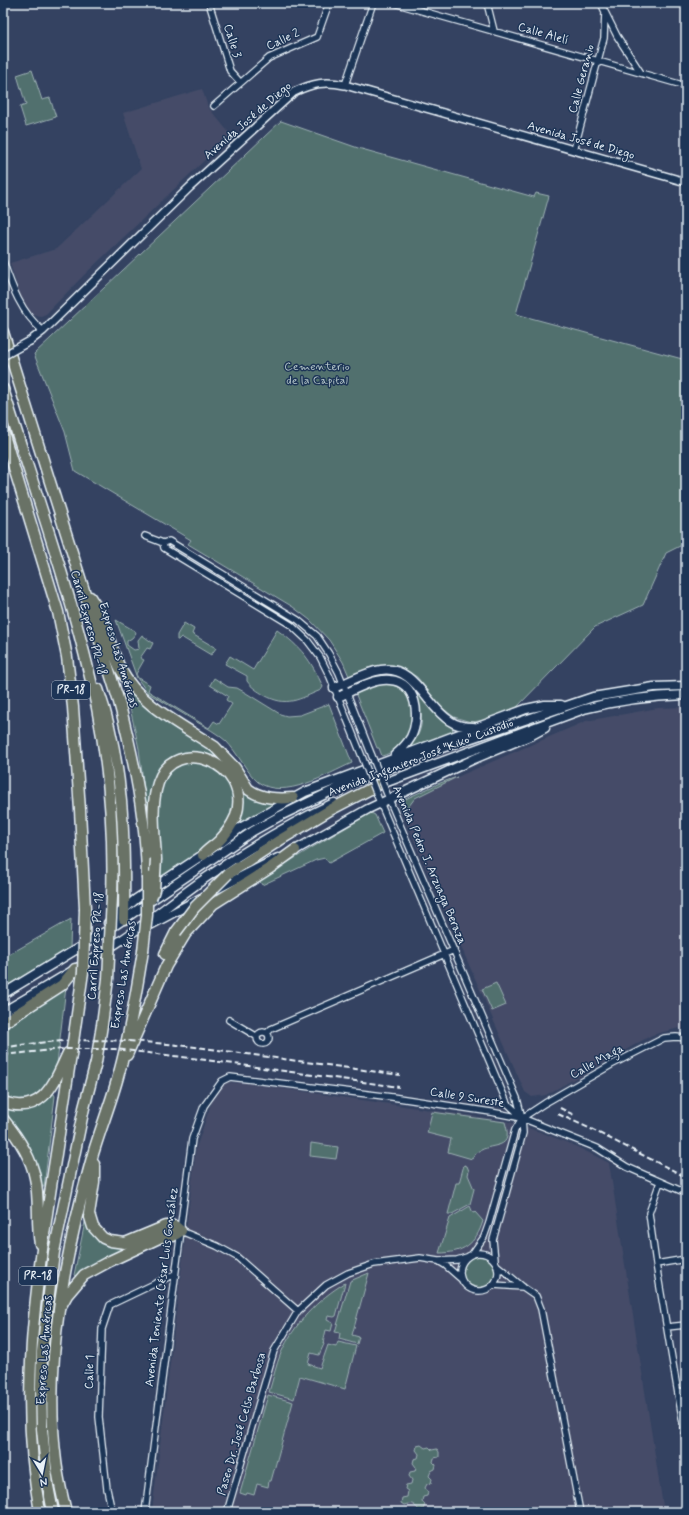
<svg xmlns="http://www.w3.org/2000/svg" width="689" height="1515" font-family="Mynerve,sans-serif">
	<rect width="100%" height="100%" fill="#344261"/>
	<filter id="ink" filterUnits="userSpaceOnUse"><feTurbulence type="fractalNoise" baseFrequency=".025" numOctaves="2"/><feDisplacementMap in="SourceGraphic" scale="8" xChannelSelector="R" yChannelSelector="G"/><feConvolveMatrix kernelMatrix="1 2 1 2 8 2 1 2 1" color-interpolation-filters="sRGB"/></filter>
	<g filter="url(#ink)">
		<path fill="#444c68" d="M202,89L208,107L231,135L84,275L46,314L41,316L32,314L20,296L10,263L56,249L141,169L123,113Z
			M686,707V1032L679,1028L652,1035L546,1095L532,1097L525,1092L417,847L403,814L415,798L457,777L586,721L658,708Z
			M225,1082L246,1083L506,1121L540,1132L571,1144L609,1163L664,1512H152L196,1148L212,1101Z"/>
		<path fill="#51706e" stroke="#9cb0b3" d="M32,70L42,100L50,98L56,117L26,126L20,107L26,105L17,75Z
			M281,121L358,148L534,197L536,193L549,196L516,314L686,360V543L666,553L643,605L595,627L515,709L487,720L471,722L454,717L441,707L417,677L403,669L377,666L368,668L353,675L349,676L343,662L329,640L310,620L293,607L188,544L191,540L75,471L65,432L34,354Z
			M116,620L135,631L136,633L132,638L127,641V645L134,650L139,649L138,640L142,635L153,643L150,649L147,648L140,658L144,660L136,674L138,678L150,685L148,691L209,728L214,721L219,724L232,704L226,700L228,696L210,685L214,678L228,687L237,688L246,693L280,714L287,716L300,715L329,704L352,763C327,774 284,801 258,782C247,773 237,752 226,741C217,733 206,727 195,721C180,712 164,702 148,693L137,678Z
			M184,623L194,629L192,634L216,648L211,655L181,637L178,640H177V635Z
			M277,630C301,647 311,660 323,687L321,690C299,699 287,708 264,695C258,691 252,688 247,681V676L225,664L230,656L253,670Z
			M377,673C382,673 388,673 393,674C421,679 427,716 453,727L452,734L408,750C409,745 414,742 417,737C428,716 417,700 405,683L358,685L357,681Z
			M384,684C390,684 395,685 399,688C415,698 417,723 406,738C400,747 392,753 382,756L379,748H377L356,695L357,692L373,686Z
			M125,685L212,748L242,785L279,802L235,830L239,806L227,769L177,759L150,806L148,807L146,805L139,749Z
			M194,761C200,763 207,764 212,766C220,770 229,780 232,788C245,829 189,859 161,878C163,839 138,772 194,761Z
			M457,777L415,798L403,814L399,802L440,783Z
			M371,813L375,815L383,833L329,863L325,858L316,860L262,885L259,880L313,847Z
			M71,919L70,948L3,988V958Z
			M496,983L506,1005L492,1011L482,989Z
			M66,987L57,1064L50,1085L32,1099L14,1101L3,1098V1026Z
			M52,1094H54L55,1096L44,1187H40C31,1160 26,1133 3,1114V1106L40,1104L49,1098Z
			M432,1112L505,1122C516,1157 484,1137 472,1159L448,1152L451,1139L427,1133Z
			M311,1143L338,1147L336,1159L310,1156Z
			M464,1165L467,1166L469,1171L468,1175L474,1189L470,1204L452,1214H448L456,1183H459Z
			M470,1206L473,1213L475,1212L483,1221C476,1244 463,1253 439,1253L450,1218Z
			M86,1217C93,1243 104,1248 130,1246L76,1277L74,1275Z
			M463 1272a16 16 0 1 1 32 0a16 16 0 1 1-32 0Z
			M369,1273L352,1335L359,1337L357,1344L339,1339L340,1333L335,1332L350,1281Z
			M345,1283L336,1316L334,1317L328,1316L327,1320L333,1323L331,1331L326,1330L323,1343L324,1344L319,1355L311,1353L308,1364L320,1368L328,1345L336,1347L338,1342L356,1346L345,1389L300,1376L294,1399L269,1392C273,1379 276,1365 281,1353C294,1324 318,1299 345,1283Z
			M268,1395L293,1402L271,1481H269L268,1487L257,1484L254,1495L247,1493L246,1495L240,1493Z
			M421,1445L425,1448L429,1447L432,1450L437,1449L439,1452V1457L434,1458L433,1462L436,1465L435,1469L431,1471L429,1476L432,1479L431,1483L427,1484L425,1488L428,1492L427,1496L423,1497L422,1501L425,1505L423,1509L419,1510C413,1503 412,1503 404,1505L401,1503L402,1498L407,1497L408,1491L405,1489L406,1485L411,1484L412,1480L409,1476L410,1472L415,1471L416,1467L413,1463L414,1459L418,1458L419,1454L416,1450L417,1446Z"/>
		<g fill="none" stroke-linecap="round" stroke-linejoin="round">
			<defs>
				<path id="minor" d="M209,3L230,71L240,82
					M394,3L686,86
					M487,3L494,31
					M605,12L617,36L641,73
					M345,85L373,3
					M214,106L269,58L317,37L329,3
					M574,150L604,38L605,12L601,3
					M3,261C12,287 21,313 43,331
					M145,536L163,543L169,541L298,620L317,636L329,654L339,673L372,756
					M163,543L164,548L291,625L307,640L320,657L330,677L363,759
					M388,797L517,1098L522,1118L523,1133L493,1240L495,1260
					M379,800L507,1103L522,1117
					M229,1020L256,1036
					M257 1038a6 6 0 1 1 12 0a6 6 0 1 1-12 0Z
					M267,1033L271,1029L454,950
					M660,1182L649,1213L656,1264L686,1441
					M181,1231L217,1246L237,1257L298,1311
					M460 1272a19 19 0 1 1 38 0a19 19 0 1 1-38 0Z
					M472,1254L484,1237L489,1223L515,1130L522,1118L545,1103L611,1065L664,1038L676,1037L686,1038
					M440,1262L445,1265L461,1279
					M656,1264L686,1259
					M498,1266L523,1287L536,1296L541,1309L580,1512
					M494,1285L523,1287
					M667,1327L686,1325
					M678,1392L686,1391
					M112,1512L107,1489L99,1417L102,1329L110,1305L175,1274
					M145,1512L181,1231V1223L192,1139L204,1106L222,1081L230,1077L238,1078L392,1097L491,1112L522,1118L597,1148L627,1167L686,1193
					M227,1512L274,1351L298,1311L326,1285L348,1273L374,1264L420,1258L438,1261L457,1260L467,1257"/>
				<path id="tertiary" d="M30,341L43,331L190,187L294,92C313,83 325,81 345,85L686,182"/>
				<path id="secondary" d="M334,688C349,682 365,672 381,670C415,665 426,706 450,721C457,726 465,727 473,727
					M338,697C352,691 374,678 390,680C417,682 421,717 411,737C407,744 401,750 395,755
					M376,786L584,709C618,700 651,696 686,695
					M222,842L240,828L305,792L526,709L545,705H561
					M290,853L368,809L474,759L532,735L545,728
					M213,891L278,858
					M108,923L136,899L207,852
					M141,930L201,898
					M3,994L108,930L253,831L280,816L338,788L442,748L593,697L654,687L686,686
					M3,1012C42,989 82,966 120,941C152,920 181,894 213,873C252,846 291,823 334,803"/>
				<path id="motorway" d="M3,332L119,702C134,759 146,817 147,877
					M3,389C36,495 74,599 97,708C109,769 114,834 112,897
					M3,432L58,612L67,657L73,707L80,810L85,909
					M90,597C92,601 96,605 98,610C108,629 111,651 121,670C139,705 184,726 215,747L235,768L248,789C261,799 278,799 293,798
					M98,689C124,763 125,841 124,919
					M156,859C155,834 150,807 158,783C174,733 253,763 236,816C232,825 226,834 219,841C214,846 208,849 203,855
					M228,874L280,840L330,810L378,785
					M165,954L176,932
					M3,1023L62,985L75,969
					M127,1055L166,966L186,933L213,904L270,868L295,850
					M3,1102C43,1116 54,1083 68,1053
					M3,1119C17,1136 31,1156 35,1178C40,1200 36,1222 40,1244
					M62,1304L67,1295L84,1275L110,1261L161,1237L173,1236L181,1231L175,1226H166L125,1243L110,1241L103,1238L93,1227L89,1214L94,1182V1164
					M40,1512C19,1401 35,1291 52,1180C59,1134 66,1089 73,1042
					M53,1512L48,1486L42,1429L41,1386L42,1352L54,1252L84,1108L96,1062L102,1025L108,979
					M66,1512C62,1495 58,1478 56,1461C43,1361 66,1250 93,1154C101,1127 112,1100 119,1073C130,1034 136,992 143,951"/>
			</defs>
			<use href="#minor" stroke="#e8f1f8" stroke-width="8"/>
			<use href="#tertiary" stroke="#e8f1f8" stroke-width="10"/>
			<use href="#secondary" stroke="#e8f1f8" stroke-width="11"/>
			<use href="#motorway" stroke="#e8f1f8" stroke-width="13"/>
			<use href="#minor" stroke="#1d3557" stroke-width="5.5"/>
			<use href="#tertiary" stroke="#1d3557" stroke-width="7"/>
			<use href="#secondary" stroke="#1d3557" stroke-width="8"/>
			<use href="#motorway" stroke="#697266" stroke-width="10"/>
			<path stroke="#e8f1f8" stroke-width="2" stroke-dasharray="6 3" stroke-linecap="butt" d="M3,1048C85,1033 165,1042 247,1054C298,1061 349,1068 400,1075
				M3,1055L63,1049H115L191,1058L399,1087
				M560,1108L574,1115
				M558,1114L591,1129L686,1177"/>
			<defs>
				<path id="minor-bridge" d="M372,756L387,794
					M363,759L378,798"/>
				<path id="tertiary-bridge" d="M3,356L30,341"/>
				<path id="motorway-bridge" d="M151,899L154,890L156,859
					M176,932L194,908L228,874
					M143,951L147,915V877
					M108,979L112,897
					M73,1042L83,972L85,909"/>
			</defs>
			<use href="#minor-bridge" stroke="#e8f1f8" stroke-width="8" stroke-linecap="butt"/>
			<use href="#tertiary-bridge" stroke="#e8f1f8" stroke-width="10" stroke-linecap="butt"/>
			<use href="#motorway-bridge" stroke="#e8f1f8" stroke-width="13" stroke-linecap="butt"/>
			<use href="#minor-bridge" stroke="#1d3557" stroke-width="5.5"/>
			<use href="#tertiary-bridge" stroke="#1d3557" stroke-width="7"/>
			<use href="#motorway-bridge" stroke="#697266" stroke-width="10"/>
		</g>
	</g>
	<g text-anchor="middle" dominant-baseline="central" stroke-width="3" stroke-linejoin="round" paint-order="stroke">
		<g fill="#1d3557" stroke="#abb9c8" stroke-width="1">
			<rect x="52" y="681" width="38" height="18" rx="3"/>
			<rect x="19" y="1267" width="38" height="18" rx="3"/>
		</g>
		<g font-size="11" font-weight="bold" fill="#e8f1f8">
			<text x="71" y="690">PR-18</text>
			<text x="38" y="1276">PR-18</text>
		</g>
		<g font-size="12" fill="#e8f1f8" stroke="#1d3557">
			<text transform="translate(543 34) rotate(16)">Calle Alelí</text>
			<text transform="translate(283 40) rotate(-25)">Calle 2</text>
			<text transform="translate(232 41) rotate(73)">Calle 3</text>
			<text transform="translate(582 79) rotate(-75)">Calle Geranio</text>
			<text transform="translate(248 121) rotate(-41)">Avenida José de Diego</text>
			<text transform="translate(581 141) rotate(16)">Avenida José de Diego</text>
			<text transform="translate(88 623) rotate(75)">Carril Expreso PR-18</text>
			<text transform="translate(118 655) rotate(73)">Expreso Las Américas</text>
			<text transform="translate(421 758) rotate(-21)">Avenida Ingeniero José "Kiko" Custodio</text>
			<text transform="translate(429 865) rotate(67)">Avenida Pedro J. Arzuaga Beraza</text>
			<text transform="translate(96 946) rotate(-86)">Carril Expreso PR-18</text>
			<text transform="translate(124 975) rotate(-81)">Expreso Las Américas</text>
			<text transform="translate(597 1062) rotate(-29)">Calle Maga</text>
			<text transform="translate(467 1098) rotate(9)">Calle 9 Sureste</text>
			<text transform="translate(162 1287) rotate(-83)">Avenida Teniente César Luis González</text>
			<text transform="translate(45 1350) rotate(-86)">Expreso Las Américas</text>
			<text transform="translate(90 1372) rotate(-88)">Calle 1</text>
			<text transform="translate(242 1424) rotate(-74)">Paseo Dr. José Celso Barbosa</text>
		</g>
		<g font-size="12" fill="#b3c4c8" stroke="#1d3557">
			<text x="317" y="367">Cementerio<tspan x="317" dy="14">de la Capital</tspan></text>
		</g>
	</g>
	<rect width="689" height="1515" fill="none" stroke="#1d3557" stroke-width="16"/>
	<rect x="8" y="8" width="673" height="1499" fill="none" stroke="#e8f1f8" stroke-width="1.5" filter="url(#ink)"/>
	<g transform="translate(42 1473) rotate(170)" stroke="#1d3557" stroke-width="3" paint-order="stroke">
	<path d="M0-3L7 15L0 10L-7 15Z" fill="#e8f1f8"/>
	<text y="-6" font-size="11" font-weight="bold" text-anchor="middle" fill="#e8f1f8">N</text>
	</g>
</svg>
